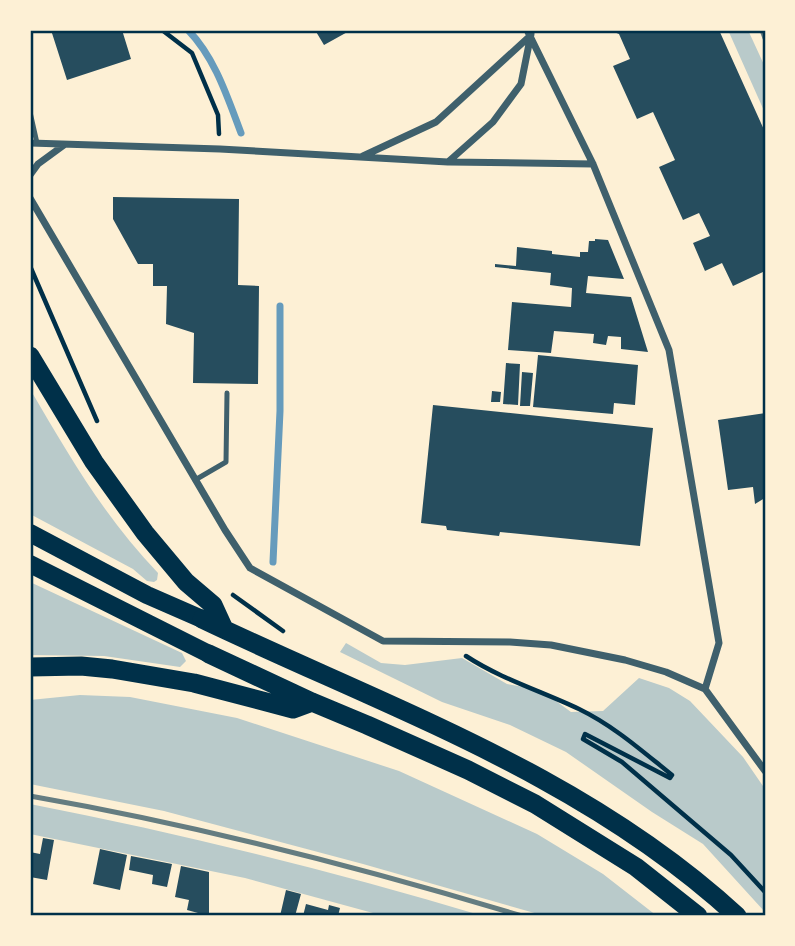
<svg xmlns="http://www.w3.org/2000/svg" width="795" height="946" font-family="Raleway,sans-serif">
	<rect width="100%" height="100%" fill="#fdf0d5"/>
	<path fill="#b9caca" d="M728,30H748L765,67V113Z
		M30,389C68,454 105,518 158,573L157,580L154,582L147,581L133,569L30,514Z
		M30,582L182,653L186,661L180,667L104,656L30,655Z
		M346,643L381,663L405,665L462,658L507,684L541,690L571,712L603,711L639,678L669,688L690,701L743,757L765,789V912L703,844L652,812L566,752L510,725L442,702L340,652Z
		M80,695L130,697L237,718L399,771L537,834L603,874L657,916H545L363,864L164,811L30,784V700Z
		M30,804C183,834 334,871 483,916H384L245,878L30,834Z"/>
	<g fill="none" stroke-linecap="round" stroke-linejoin="round">
		<path stroke="#669bbc" stroke-width="7" d="M188,30C215,58 227,96 241,133
			M273,562L280,411V306"/>
	</g>
	<path fill="#264d5e" d="M51,30H122L131,59L67,80Z
		M315,30H351L324,45Z
		M609,30H719L765,132V271L733,286L722,263L705,271L693,243L710,236L699,213L683,220L659,167L675,160L653,112L637,119L613,66L630,59L619,34Z
		M113,197L239,199L238,285L259,286L258,384L193,383L194,333L166,324L167,286H153V264H138L113,219Z
		M595,239L608,240L624,279L588,276L586,293L631,297L648,352L621,349V337L608,336L606,345L593,343L594,334L554,331L551,353L508,350L512,302L571,307L572,288L550,285L551,273L495,267V264L516,266L517,247L552,251V254L580,257V252H588L589,241H595Z
		M538,355L638,365L635,405L614,403L613,414L533,407Z
		M506,363L520,364L518,405L503,404Z
		M522,372L533,373L530,406H520Z
		M492,391L501,392L500,402H491Z
		M433,405L653,428L640,546L500,532L499,536L447,530L446,526L421,523Z
		M765,413V498L755,504L753,487L728,490L718,420Z
		M43,838L54,840L47,880L30,877V852L40,854Z
		M100,849L127,855L120,890L93,884Z
		M131,856L172,864L167,887L152,884L153,875L129,870Z
		M181,866L209,872V916H198V913L187,910L189,900L175,897Z
		M286,890L301,894L295,916H280Z
		M306,904L328,910L329,905L340,908L338,916H303Z"/>
	<g fill="none" stroke-linecap="round" stroke-linejoin="round">
		<path stroke="#003049" stroke-width="4.5" d="M162,30L192,53L218,115L219,134
			M30,266L97,421
			M233,595L283,631
			M466,656C501,679 541,691 579,709C614,726 642,751 672,775L670,778L585,734L583,739L622,762L731,855L765,892"/>
		<path stroke="#3f606c" stroke-width="5" d="M30,112L37,143
			M195,480L226,462L227,393"/>
		<path stroke="#3f606c" stroke-width="7" d="M527,30L593,164L669,350L719,643L705,689
			M30,143L220,149L448,162L493,122L521,84L531,34
			M363,156L436,122L530,36
			M449,162L593,164
			M30,175L38,164L64,145
			M30,198L225,530L250,568L383,641L510,642L551,645L625,660L666,672L705,689L765,771"/>
		<path stroke="#003049" stroke-width="18" d="M30,533L147,595L202,619
			M30,564L209,654"/>
		<path stroke="#003049" stroke-width="19" d="M30,356L94,462L145,533L186,582L213,605L224,629
			M202,619C388,708 583,774 737,916
			M209,654L312,702L367,725L468,770L535,804L636,867L698,916
			M30,667L81,666L112,669L194,683L293,709L312,702"/>
		<path stroke="#657d81" stroke-width="5" d="M762,30L765,38
			M30,796C196,825 360,867 522,916"/>
	</g>
	<rect width="795" height="946" fill="none" stroke="#fdf0d5" stroke-width="63"/>
	<rect x="32" y="32" width="732" height="882" fill="none" stroke="#003049" stroke-width="2.5"/>
</svg>
